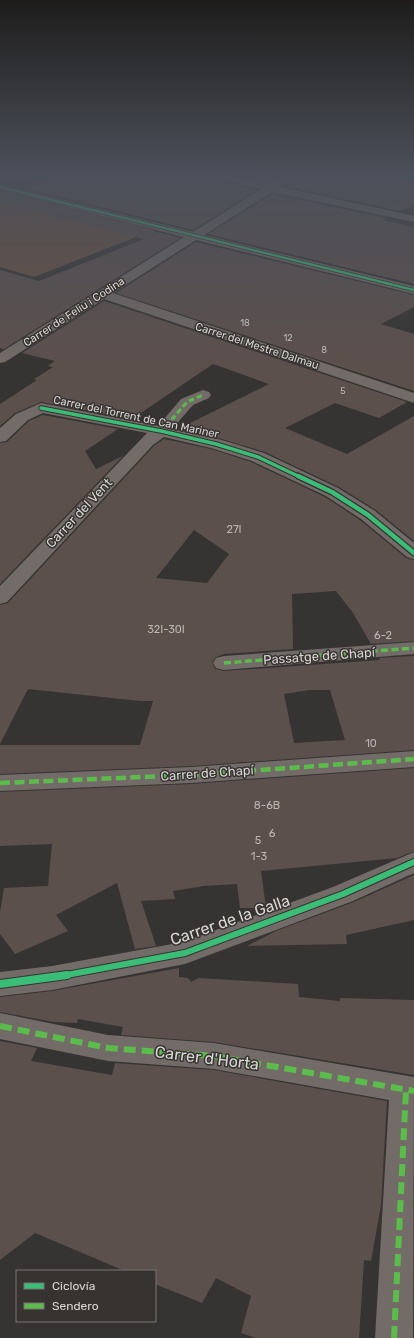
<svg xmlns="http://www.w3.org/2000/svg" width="414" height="1338" font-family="Rubik,sans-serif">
	<rect width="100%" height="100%" fill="#363432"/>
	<path fill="#6c513f" d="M0,191L154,230L34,277L0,267Z"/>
	<path fill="#5c504d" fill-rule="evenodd" d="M62,175H204L206,178L257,190L193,230L24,188Z
		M235,175H280L269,182Z
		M297,175H346L381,180L386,178L414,183V204L400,211L284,186Z
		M9,194L180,238L4,349L0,348V270L39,281L144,239L0,202V197Z
		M272,194L387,218L383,220L414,227V284L208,234Z
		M196,242L414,295V307L381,324L414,334V391L116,293Z
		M104,301L407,402L379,418L335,403L285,428L347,454L414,416V541L376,510L339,487L265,452L222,439L178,429L269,384L213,364L132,419L41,402L15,413L0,426V404L37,380L34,379L53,367L48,366L55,361L22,353Z
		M43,415L118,429L85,451L96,469L123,456L0,584V443L7,442L29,421Z
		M164,439L211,449L251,462L325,497L360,520L406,558L414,560V641L371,644L353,613L336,591L292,594L293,649L224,654L216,657L212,662L215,669L224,671L380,660L379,658L414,656V750L191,766L0,774V745H140L153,701H140L28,689L0,744V605L8,603L154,446ZM194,530L229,554L207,583L156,578ZM309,690H330L345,740L294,743L284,694Z
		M414,768V851L397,858L261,871L266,908H240L237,884L204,886L173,891L175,899L141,901L156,946L135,949L117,883L56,915L68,931L15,954L0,934V913L4,888L48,886L52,844L0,846V792L191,784Z
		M414,875V920L346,935L347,944L247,946L276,931L354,902Z
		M179,968V977L188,978L191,982L199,978L298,984L299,997L340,1001V998L414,1000V1075L214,1042L121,1035L123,1027L78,1019L77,1023L54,1022L0,1012V997L52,991Z
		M0,1041L37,1048L31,1061L112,1075L115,1063L214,1070L387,1101L381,1205L371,1261L364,1260L359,1338H256L241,1333L251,1296L216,1278L202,1303L155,1284V1271H125L35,1233L0,1260Z"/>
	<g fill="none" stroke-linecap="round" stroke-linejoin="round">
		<path fill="#726b67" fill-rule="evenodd" d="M205,175H226L269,184L283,175H296L280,187L414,216V222L272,192L204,235L414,286V294L196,240L113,293L414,393V403L104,299L5,362L0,363V353L184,237L0,190V184L193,232L261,189L206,177Z
			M203,390L209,392L211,395L209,398L193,405L172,429L222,440L264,453L338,488L375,511L414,543V559L407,557L361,519L326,496L252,461L211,448L164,437L153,445L7,602L0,604V586L147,433L43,413L28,420L6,441L0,442V428L16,414L41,403L158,426L181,399Z
			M414,642V654L224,670L216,668L213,663L216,658L224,656Z
			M414,751V767L191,783L0,791V775L191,767Z
			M414,852V873L353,901L185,964L52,990L0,996V972L52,966L183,942L333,887Z
			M0,1013L108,1035L214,1043L414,1077L413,1338H375L389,1100L214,1069L108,1061L0,1039Z"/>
		<path stroke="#5cbc4b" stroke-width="3" stroke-dasharray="5.5 3" stroke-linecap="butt" d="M166,426L187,402L203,395"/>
		<path stroke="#5cbc4b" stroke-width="3.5" stroke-dasharray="7 3.5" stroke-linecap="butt" d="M224,663L414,648"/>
		<path stroke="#5cbc4b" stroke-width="4.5" stroke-dasharray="10 4.5" stroke-linecap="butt" d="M0,783L191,775L414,759"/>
		<path stroke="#5cbc4b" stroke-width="6" stroke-dasharray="12 6" stroke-linecap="butt" d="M0,1026L108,1048L214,1056L414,1091
			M394,1338L406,1089"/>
		<defs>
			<path id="cycleway-far4" d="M0,187L414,290"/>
			<path id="cycleway-far3" d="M41,408L161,431L216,444L258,457L300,477"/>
			<path id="cycleway-far2" d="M298,476L332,492L368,515L414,553"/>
			<path id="cycleway-far1" d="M61,976L185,953L343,894L414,862"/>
			<path id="cycleway" d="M0,984L67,975"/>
		</defs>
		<use href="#cycleway-far4" stroke="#373331" stroke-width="4"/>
		<use href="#cycleway-far3" stroke="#373331" stroke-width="5.5"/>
		<use href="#cycleway-far2" stroke="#373331" stroke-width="7"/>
		<use href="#cycleway-far1" stroke="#373331" stroke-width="8"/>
		<use href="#cycleway" stroke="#373331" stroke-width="10"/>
		<use href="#cycleway-far4" stroke="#3abd76" stroke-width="2.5"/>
		<use href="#cycleway-far3" stroke="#3abd76" stroke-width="3.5"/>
		<use href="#cycleway-far2" stroke="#3abd76" stroke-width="4.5"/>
		<use href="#cycleway-far1" stroke="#3abd76" stroke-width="6"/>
		<use href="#cycleway" stroke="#3abd76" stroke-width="8"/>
	</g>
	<linearGradient id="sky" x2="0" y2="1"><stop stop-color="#1e1d1c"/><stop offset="0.48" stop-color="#4c505a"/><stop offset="1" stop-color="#4c505a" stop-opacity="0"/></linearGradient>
	<rect width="414" height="363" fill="url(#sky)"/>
	<g text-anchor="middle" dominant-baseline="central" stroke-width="3" stroke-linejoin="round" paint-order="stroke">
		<g font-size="9" fill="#bab5b4">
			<text x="245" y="323">18</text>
			<text x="288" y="338">12</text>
			<text x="324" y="350">8</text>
			<text x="343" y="391">5</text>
		</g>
		<g font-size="11" fill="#d9d7d6" stroke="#373331">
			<text transform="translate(74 312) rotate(-33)">Carrer de Feliu i Codina</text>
			<text transform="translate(257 346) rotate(18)">Carrer del Mestre Dalmau</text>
			<text transform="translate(136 417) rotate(12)">Carrer del Torrent de Can Mariner</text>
		</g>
		<g font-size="11" fill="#bab5b4">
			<text x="234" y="529">27I</text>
			<text x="166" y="629">32I-30I</text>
			<text x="383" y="635">6-2</text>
			<text x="371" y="743">10</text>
			<text x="267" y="805">8-6B</text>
			<text x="272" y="833">6</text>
			<text x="258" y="840">5</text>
			<text x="259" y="856">1-3</text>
		</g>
		<g font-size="13" fill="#d9d7d6" stroke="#373331">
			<text transform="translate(79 513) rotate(-47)">Carrer del Vent</text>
			<text transform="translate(319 656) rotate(-4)">Passatge de Chapí</text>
			<text transform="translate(207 773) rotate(-4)">Carrer de Chapí</text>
		</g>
		<g font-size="16" fill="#d9d7d6" stroke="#373331">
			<text transform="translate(230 920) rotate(-19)">Carrer de la Galla</text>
			<text transform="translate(207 1058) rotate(7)">Carrer d'Horta</text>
		</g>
	</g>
	<rect x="16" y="1270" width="140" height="52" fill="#373331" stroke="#787573"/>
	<rect x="24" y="1283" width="20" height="6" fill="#3abd76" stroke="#787573"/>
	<text x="52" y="1290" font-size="12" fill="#d9d7d6">Ciclovía</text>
	<rect x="24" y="1303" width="20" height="6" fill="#5cbc4b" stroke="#787573"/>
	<text x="52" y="1310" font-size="12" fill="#d9d7d6">Sendero</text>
</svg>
